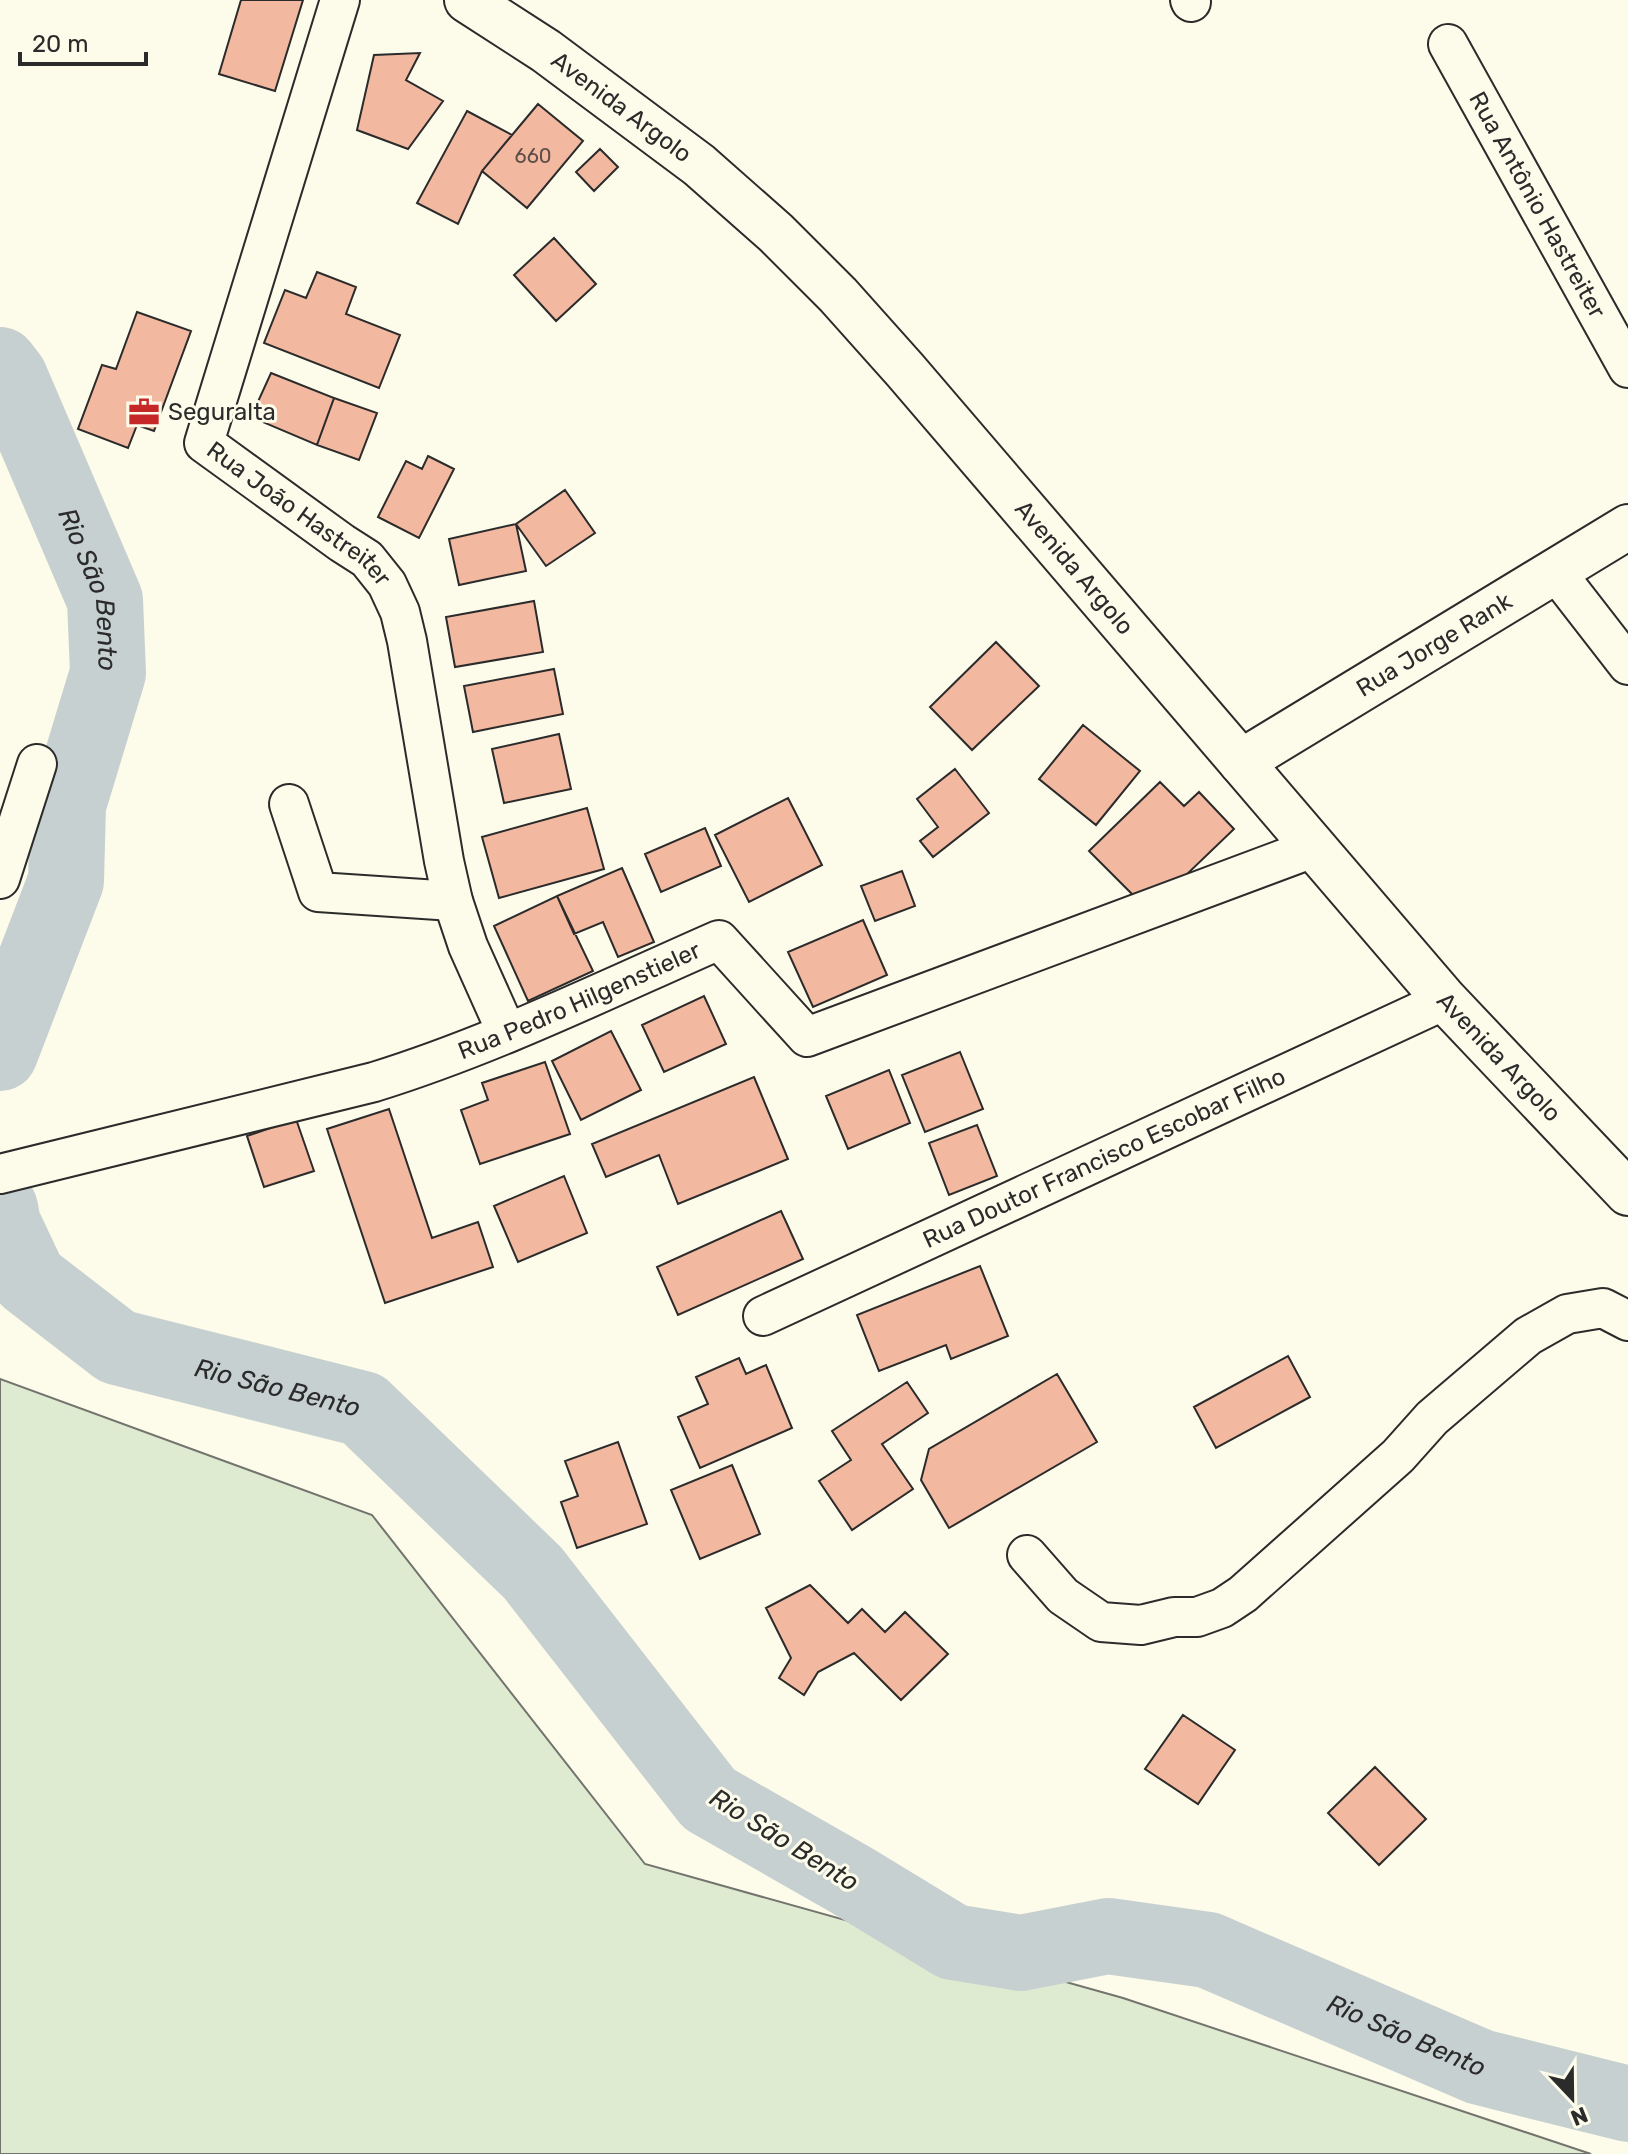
<svg xmlns="http://www.w3.org/2000/svg" width="1628" height="2154" font-family="Rubik,sans-serif">
	<rect width="100%" height="100%" fill="#fdfbea"/>
	<path fill="#deebd1" stroke="#74746e" stroke-width="2" d="M0,1379L372,1515L645,1864L1123,1998L1591,2154H0Z"/>
	<g fill="none" stroke-linecap="round" stroke-linejoin="round">
		<g stroke="#c7d0d0" stroke-width="76">
			<path id="s1" d="M0,365L10,378L105,600L108,673L68,805L66,881L0,1053"/>
			<path id="s2" d="M0,1208L3,1224L29,1279L117,1347L363,1409L533,1573L709,1799L851,1880L953,1942L1021,1953L1108,1936L1208,1950L1480,2067L1628,2104"/>
		</g>
	</g>
	<path fill="#f2b8a0" stroke="#2b2b2b" stroke-width="2" d="M241,0H303L275,91L219,74Z
		M420,53L406,80L443,101L408,149L357,130L374,55Z
		M538,104L583,141L527,208L482,171Z
		M467,111L512,135L482,171L458,224L417,203Z
		M600,149L618,167L594,191L576,172Z
		M554,238L596,284L556,321L514,275Z
		M317,272L356,287L346,314L400,335L379,388L264,343L285,290L306,298Z
		M137,312L191,331L154,431L137,425L128,448L78,429L102,365L116,369Z
		M271,373L334,398L317,445L251,417Z
		M334,398L377,413L359,460L317,445Z
		M428,456L454,469L419,538L378,517L406,461L422,469Z
		M565,490L595,533L546,566L516,524Z
		M516,524L526,571L459,585L449,539Z
		M534,601L543,652L455,667L446,617Z
		M996,642L1039,686L972,750L930,707Z
		M554,669L563,714L473,732L464,686Z
		M1083,725L1140,771L1096,825L1039,779Z
		M559,734L571,789L504,803L492,749Z
		M955,769L989,813L933,857L920,841L938,827L917,799Z
		M1160,782L1184,806L1199,792L1234,829L1182,879L1135,897L1089,851Z
		M788,798L822,865L749,902L715,835Z
		M587,808L604,869L499,898L482,837Z
		M705,828L721,866L661,892L645,854Z
		M622,868L654,942L618,957L603,922L574,934L557,896Z
		M902,871L915,906L875,921L861,886Z
		M557,896L593,971L528,1001L494,926Z
		M863,920L887,975L813,1007L788,952Z
		M704,996L726,1044L664,1072L642,1025Z
		M611,1031L641,1090L581,1120L552,1061Z
		M960,1052L983,1109L925,1132L902,1075Z
		M545,1062L570,1134L480,1164L461,1110L488,1100L482,1083Z
		M889,1070L910,1123L848,1149L826,1096Z
		M754,1077L788,1159L678,1204L659,1155L606,1177L592,1144Z
		M389,1109L432,1238L478,1222L493,1267L385,1303L327,1129Z
		M296,1119L314,1171L264,1187L247,1136Z
		M977,1125L997,1176L949,1195L929,1143Z
		M564,1176L587,1233L518,1262L494,1206Z
		M781,1211L803,1259L678,1315L657,1267Z
		M980,1266L1008,1336L951,1359L946,1345L879,1371L857,1315Z
		M1288,1356L1310,1397L1216,1448L1194,1407Z
		M739,1358L746,1374L766,1365L792,1428L700,1468L678,1417L708,1404L696,1377Z
		M1057,1374L1097,1442L949,1528L921,1480L929,1449Z
		M907,1382L928,1413L882,1444L913,1489L852,1530L819,1481L851,1460L832,1431Z
		M618,1442L647,1524L577,1548L561,1502L578,1496L565,1461Z
		M732,1465L760,1534L700,1559L671,1490Z
		M810,1585L848,1623L862,1609L885,1632L905,1612L948,1654L901,1700L854,1653L818,1672L804,1695L779,1678L791,1658L766,1608Z
		M1183,1715L1235,1750L1198,1804L1145,1769Z
		M1375,1767L1426,1819L1379,1865L1328,1813Z"/>
	<g fill="none" stroke-linecap="round" stroke-linejoin="round">
		<defs>
			<g id="street">
				<path id="s3" d="M340,0L204,443L342,543L367,559L387,584L400,612L407,641L444,861L453,901L468,946L507,1033"/>
				<path d="M1190,0L1191,2"/>
				<path id="s4" d="M1448,44L1628,368"/>
				<path d="M1555,571L1628,665"/>
				<path d="M289,804L318,892L453,901"/>
				<path d="M0,879L37,764"/>
				<path id="s5" d="M0,1174L374,1082C493,1045 605,990 719,940L807,1037L1313,848"/>
				<path id="s6" d="M763,1316L1445,1000"/>
				<path d="M1027,1555L1063,1596L1101,1622L1141,1625L1174,1617H1197L1222,1608L1243,1594L1398,1456L1432,1418L1528,1336L1567,1314L1603,1308L1628,1321"/>
			</g>
			<g id="secondary">
				<path id="s7" d="M467,0L546,51L699,165L776,233L838,295L905,370L1445,1000L1628,1193"/>
				<path id="s8" d="M1241,762L1628,527"/>
			</g>
		</defs>
		<use href="#street" stroke="#2b2b2b" stroke-width="42"/>
		<use href="#secondary" stroke="#2b2b2b" stroke-width="48"/>
		<use href="#street" stroke="#fdfbea" stroke-width="38"/>
		<use href="#secondary" stroke="#fdfbea" stroke-width="44"/>
	</g>
	<defs>
		<symbol id="office-bare" viewBox="-9 -9 18 18"><path d="M-6-3h4V-5.5h4V-3h4V5H-6ZM-1-4.5V-3h2v-1.5ZM-6 0V1H6V0Z" fill="#c62828" stroke="#fdfbea" stroke-width="2.5" paint-order="stroke"/></symbol>
	</defs>
	<g fill-rule="evenodd">
		<use href="#office-bare" x="122" y="390" width="44" height="44"/>
	</g>
	<g text-anchor="middle" dominant-baseline="central" stroke-width="6" stroke-linejoin="round" paint-order="stroke">
		<g font-size="20" fill="#5d4e48">
			<text x="533" y="156">660</text>
		</g>
		<g font-size="24" fill="#2b2b2b" stroke="#fdfbea">
			<text stroke="none"><textPath href="#s7" startOffset="188">Avenida Argolo</textPath></text>
			<text stroke="none"><textPath href="#s4" startOffset="184">Rua Antônio Hastreiter</textPath></text>
			<text stroke="none"><textPath href="#s3" startOffset="582">Rua João Hastreiter</textPath></text>
			<text stroke="none"><textPath href="#s7" startOffset="836">Avenida Argolo</textPath></text>
			<text stroke="none"><textPath href="#s8" startOffset="226">Rua Jorge Rank</textPath></text>
			<text stroke="none"><textPath href="#s5" startOffset="606">Rua Pedro Hilgenstieler</textPath></text>
			<text stroke="none"><textPath href="#s7" startOffset="1484">Avenida Argolo</textPath></text>
			<text stroke="none"><textPath href="#s6" startOffset="376">Rua Doutor Francisco Escobar Filho</textPath></text>
		</g>
		<g font-size="24" fill="#2b2b2b" stroke="#fdfbea" text-anchor="start">
			<text x="168" y="412">Seguralta</text>
		</g>
		<g font-size="26" font-style="italic" fill="#2b2b2b" stroke="#fdfbea">
			<text stroke="none"><textPath href="#s1" startOffset="244">Rio São Bento</textPath></text>
			<text stroke="none"><textPath href="#s2" startOffset="354">Rio São Bento</textPath></text>
			<text transform="translate(784 1840) rotate(32)">Rio São Bento</text>
			<text stroke="none"><textPath href="#s2" startOffset="1722">Rio São Bento</textPath></text>
		</g>
	</g>
	<g transform="translate(1572 2098) rotate(158)" stroke="#fdfbea" stroke-width="6" paint-order="stroke">
	<path d="M0-6L14 30L0 20L-14 30Z" fill="#2b2b2b"/>
	<text y="-12" font-size="22" font-weight="bold" text-anchor="middle" fill="#2b2b2b">N</text>
	</g>
	<path d="M20 52v12h126v-12" fill="none" stroke="#2b2b2b" stroke-width="4"/>
	<text x="32" y="52" font-size="24" fill="#2b2b2b" stroke="#fdfbea" stroke-width="6" paint-order="stroke">20 m</text>
</svg>
